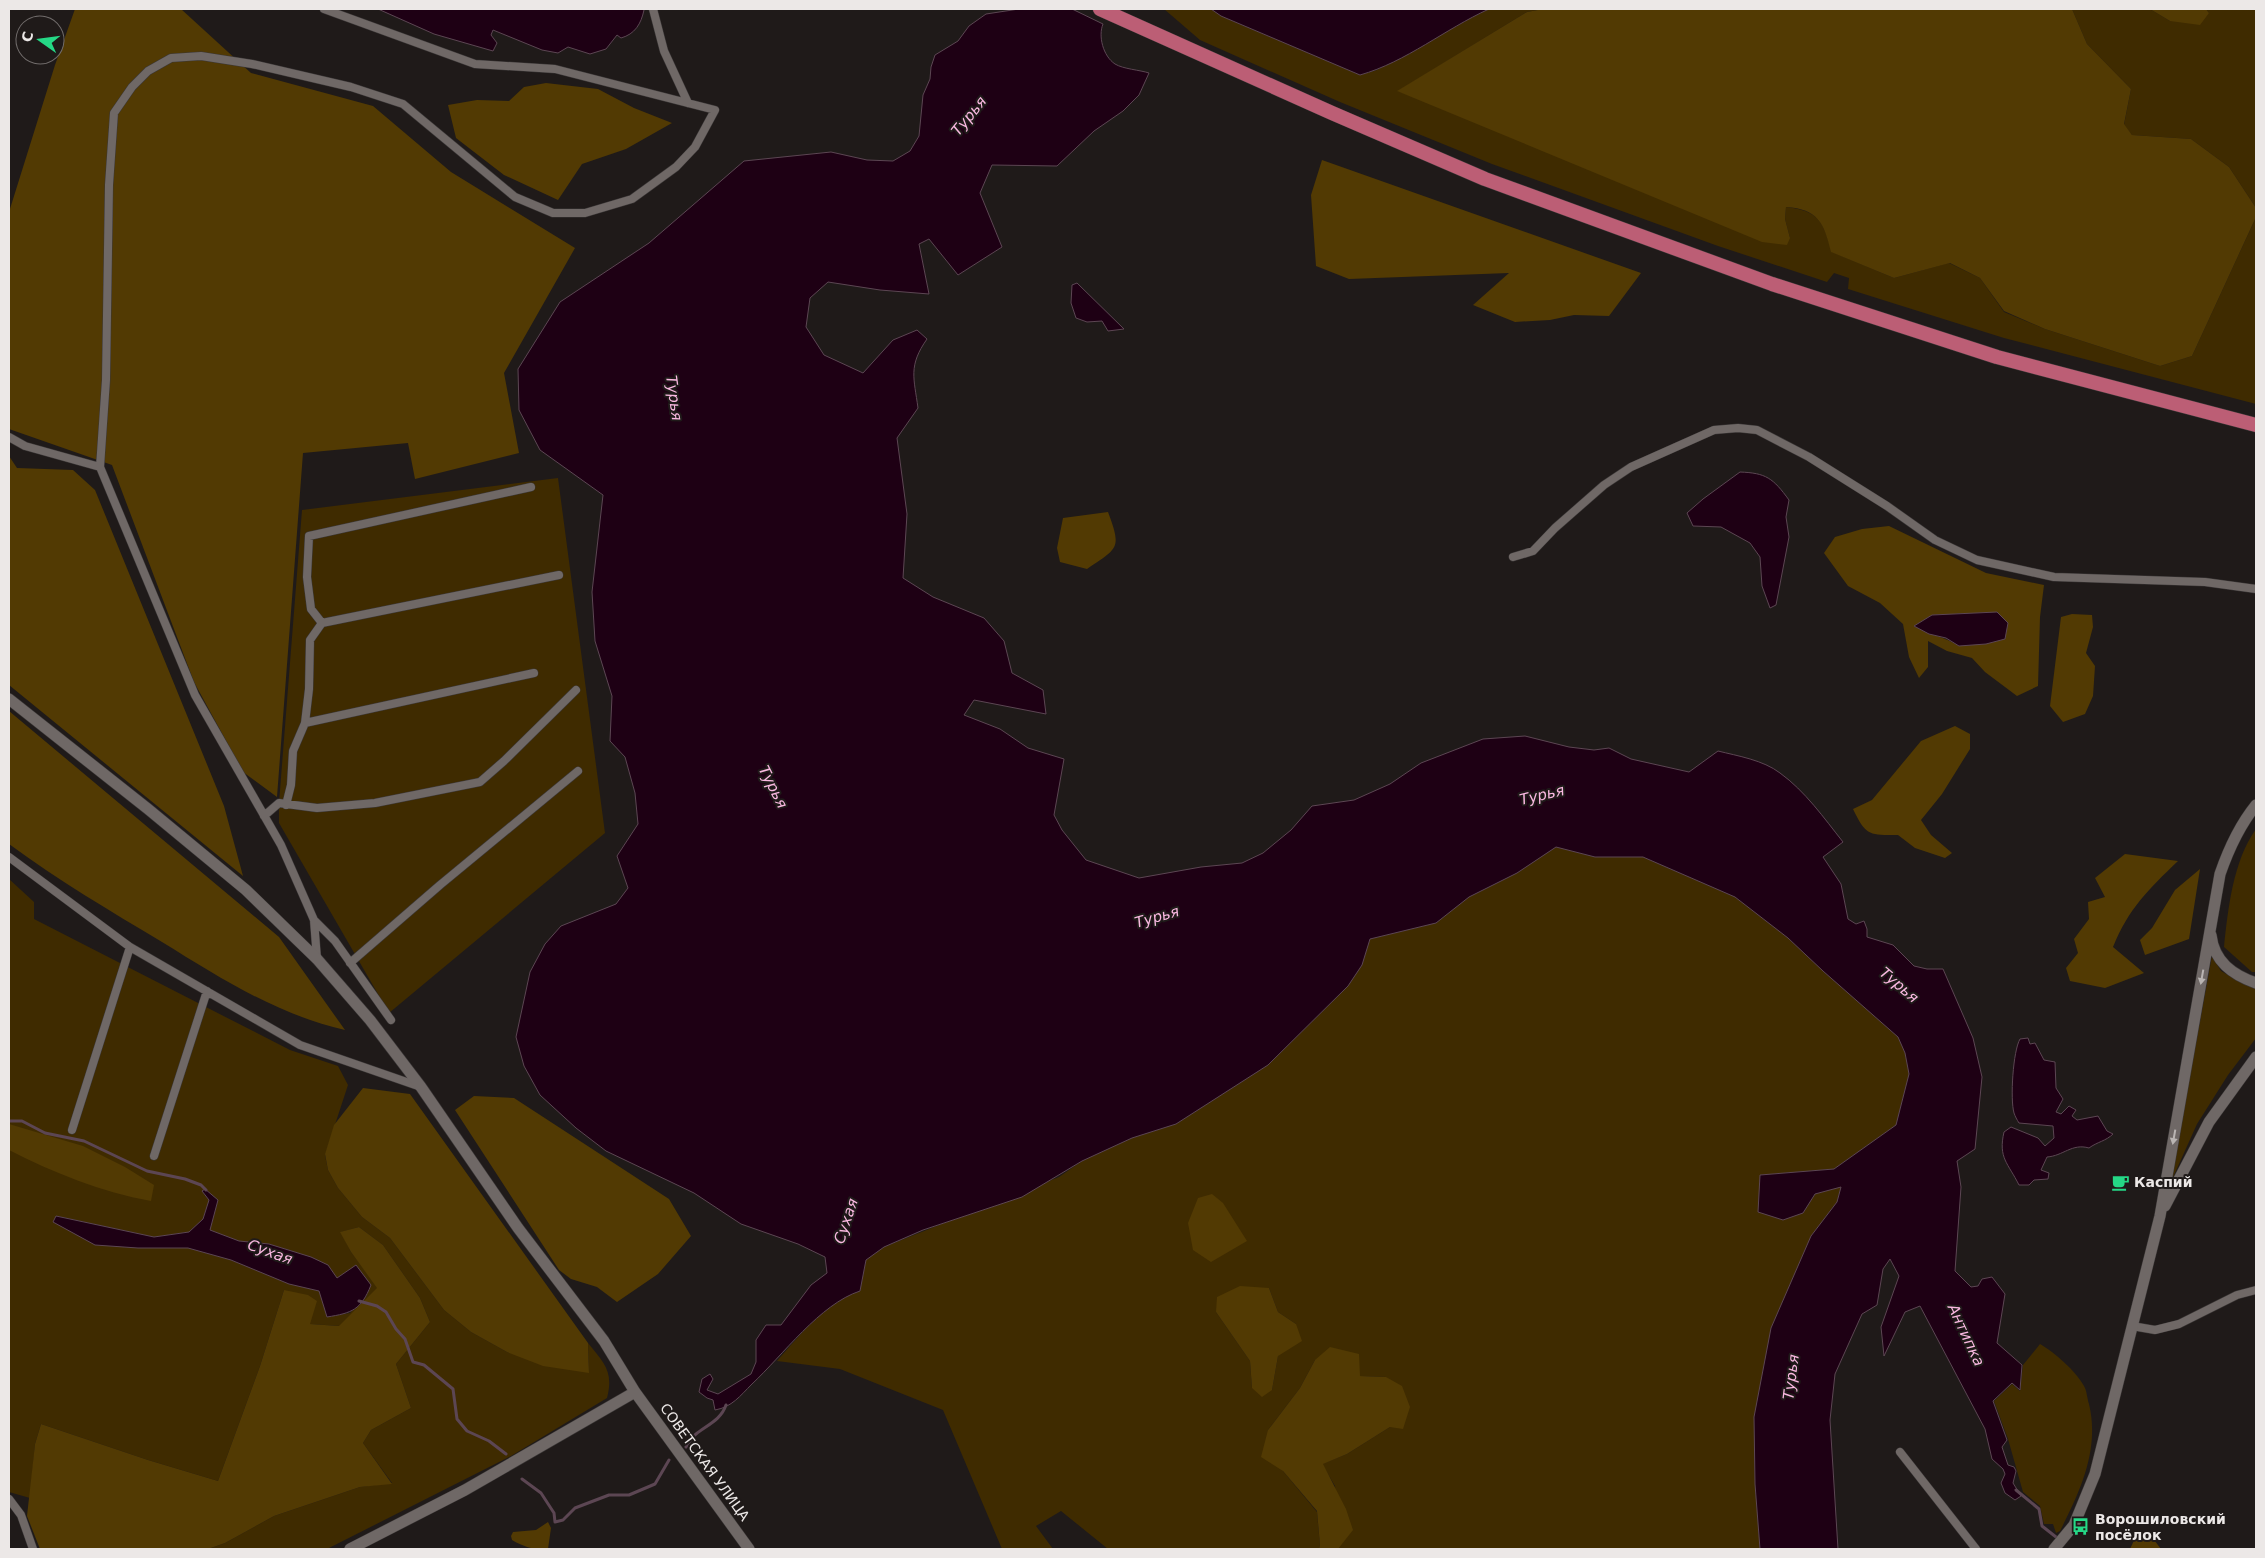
<svg xmlns="http://www.w3.org/2000/svg" width="2265" height="1558" font-family="'DejaVu Sans',sans-serif">
	<rect width="100%" height="100%" fill="#1f1a19"/>
	<path fill="#3f2b00" fill-rule="evenodd" d="M1164,9H1211L1221,16L1360,75L1377,70L1469,18L1489,9H1543L1527,12L1398,91L1790,238L1785,219L1786,207C1819,211 1823,221 1832,252L1894,278L1949,263L1980,278L2004,312L2045,329L2160,366L2192,356L2256,217V404L2004,338L1848,289L1849,278L1834,273L1827,282L1718,246L1492,164L1340,102L1200,40Z
		M2072,9H2150L2170,21L2209,13L2206,9H2256V208L2229,167L2191,139L2132,135L2124,125L2131,89L2087,44Z
		M558,478L605,833L389,1013L279,823V803L302,510Z
		M2256,829V972H2252L2224,947C2228,909 2233,861 2256,829Z
		M1556,847L1595,857H1643L1735,897L1788,938L1823,971L1898,1037L1905,1053L1909,1074L1896,1125L1834,1169L1760,1175L1803,1213L1815,1194L1841,1186L1837,1202L1811,1236L1754,1417L1755,1484L1760,1549H1338L1335,1486L1322,1464L1347,1454L1390,1427L1386,1377L1359,1376L1315,1360L1300,1388L1268,1430L1283,1471L1317,1512L1320,1545L1319,1549H1108L1061,1511L1036,1526L1053,1549H1002L943,1410L840,1369L777,1361C800,1335 826,1302 860,1291L866,1260L884,1247L1059,1177L1082,1161L1132,1138L1176,1124L1268,1065L1348,986L1362,965L1370,939L1436,923L1469,897L1517,873ZM1269,1288L1278,1312L1296,1324L1278,1356L1272,1390L1252,1388L1250,1361L1216,1312Z
		M9,879L34,902V919L290,1050L338,1066L348,1085L325,1155L328,1170L338,1188L362,1217L390,1238L444,1310L471,1332L507,1352L589,1372L588,1343C604,1363 614,1371 607,1398L511,1456L327,1549H208L225,1543L274,1516L360,1487L392,1483L363,1443L371,1430L411,1408L396,1364L430,1322L420,1298L383,1245L359,1227L341,1232L351,1252L378,1288L340,1326L309,1324L284,1290L260,1366L218,1481L148,1460L41,1424L35,1444L30,1498L9,1492ZM202,1191L218,1200L210,1230L239,1241L269,1244L311,1257L337,1278L367,1295L350,1313L327,1317L320,1291L289,1284L231,1260L188,1248H138L53,1222L57,1216L154,1237L189,1232L203,1219L209,1200Z
		M2212,956L2221,971L2246,985L2256,988V1038L2228,1075L2197,1124L2170,1184Z
		M2040,1344C2055,1353 2075,1370 2084,1386C2087,1391 2087,1398 2089,1404C2100,1449 2080,1492 2060,1531L2056,1533L2053,1524H2044L2040,1506L2023,1492L2008,1439L1994,1401L2012,1384L2020,1391L2023,1365Z"/>
	<path fill="#523a03" fill-rule="evenodd" d="M75,9H181L251,73L373,106L451,172L575,248L504,373L519,453L415,479L408,443L303,453L277,797L243,772L194,682L112,465L9,429V212L55,65Z
		M1543,9H2072L2087,44L2131,89L2124,124L2132,135L2191,139L2229,167L2256,208V217L2192,356L2160,366L2045,329L2004,311L1980,278L1950,263L1894,278L1831,252C1824,223 1818,209 1786,207L1785,219L1790,238L1787,245L1762,242L1397,91L1527,12Z
		M2150,9H2206L2209,13L2200,25L2170,21Z
		M546,83L598,89L634,108L672,123L626,149L582,164L558,200L504,175L456,138L448,105L477,100L509,101L524,87Z
		M1322,160L1641,273L1609,316L1574,315L1550,320L1515,322L1473,305L1509,273L1349,279L1316,266L1311,195Z
		M9,456L17,468L73,470L95,490L224,806L243,876L9,685Z
		M1108,512C1122,549 1118,548 1087,569L1060,562L1057,548L1063,518Z
		M1889,526L1986,573L2044,585L2040,617L2038,686L2017,696L1985,672L1972,658L1947,651L1928,641V667L1919,678L1909,657L1903,624L1880,603L1848,586L1824,553L1835,537L1862,529ZM1975,613L1959,646C1945,637 1929,635 1914,626L1932,615Z
		M2072,614L2092,615L2093,627L2086,653L2095,666L2093,696L2085,714L2063,722L2050,706L2061,617Z
		M9,711L279,937L345,1030C276,1014 222,979 162,942C110,911 58,880 9,844Z
		M1955,726L1970,734V749L1942,794L1921,820L1931,835L1952,853L1945,858L1915,848L1898,835C1869,835 1866,836 1853,809L1872,800L1921,741Z
		M2125,854L2178,861C2148,890 2129,908 2113,947L2144,973L2105,988L2070,981L2066,968L2078,953L2074,939L2089,919L2088,902L2105,897L2095,878Z
		M2200,869L2189,939L2145,955L2140,940L2152,928L2175,890Z
		M363,1088L410,1094L588,1343L589,1373L543,1366L507,1352L471,1332L444,1310L390,1238L362,1217L338,1188L328,1170L325,1154L334,1125Z
		M474,1096L514,1098L669,1199L691,1236L658,1274L617,1302L597,1287L571,1279L559,1270L455,1110Z
		M9,1124L83,1146L125,1167L154,1185L151,1201C101,1192 54,1173 9,1150Z
		M1212,1194L1223,1203L1247,1241L1211,1262L1193,1250L1188,1223L1198,1198Z
		M359,1227L383,1245L420,1298L430,1322L396,1364L411,1408L371,1430L363,1443L392,1484L360,1487L274,1516L225,1543L208,1549H40L27,1516L35,1444L41,1424L148,1460L218,1481L260,1366L284,1290L308,1295L317,1301L310,1324L339,1326L377,1288L351,1252L340,1232Z
		M1240,1286L1269,1288L1278,1312L1296,1324L1302,1341L1278,1356L1272,1390L1262,1397L1252,1388L1250,1361L1216,1312L1217,1297Z
		M1330,1347L1359,1354L1360,1376L1386,1377L1402,1386L1410,1407L1403,1429L1390,1427L1347,1454L1323,1464L1346,1509L1353,1530L1338,1549H1319L1320,1545L1317,1511L1283,1471L1261,1457L1268,1430L1300,1388L1315,1360Z
		M548,1522L551,1528L548,1549C534,1550 524,1547 512,1540L511,1536L513,1532L536,1530Z
		M2138,1532H2148L2161,1549H2130Z"/>
	<path fill="#1e0014" stroke="#5c4653" d="M378,9H643L644,10C641,24 635,34 621,38L617,35L606,49L590,54L568,47L558,53L542,50L493,30L491,35L497,43L493,51L434,34Z
		M1019,9H1072L1103,24C1098,36 1103,56 1115,64C1123,69 1140,70 1149,73L1139,95L1123,111L1094,131L1057,166L992,165L980,193L1002,247L958,275L929,239L919,244L929,294L880,290L828,282L810,298L806,327L824,355L863,373L893,340L917,330L927,339C908,366 914,378 918,408L897,438L907,514L903,578L933,597L984,618L1004,641L1012,673L1043,690L1046,714L974,700L964,715L1000,729L1028,748L1064,759L1054,815L1062,830L1086,860L1139,878L1201,867L1242,863L1263,853L1291,830L1312,806L1354,800L1390,784L1421,763L1483,739L1525,736L1569,747L1594,750L1609,748L1631,759L1689,772L1718,751C1738,756 1763,760 1780,773C1805,791 1824,818 1843,842L1823,857L1841,884L1848,919L1856,924L1864,921L1867,929V937L1893,945L1914,966L1927,969H1943L1973,1038L1982,1077L1975,1149L1957,1161L1961,1187L1955,1271L1971,1287L1978,1286L1982,1279L1992,1277L2005,1294L1997,1343L2022,1365L2020,1390L2012,1383L1993,1401L2007,1440L2002,1447L2008,1465L2014,1467L2016,1471L2013,1483L2021,1496L2015,1500L2005,1493L2001,1483L2005,1474L2003,1469L1992,1459L1985,1429L1920,1306L1905,1312L1884,1356L1881,1327L1899,1276L1890,1259L1883,1269L1877,1305L1862,1314L1835,1374L1830,1420L1838,1549H1760L1755,1484L1754,1417L1771,1328L1811,1236L1837,1202L1841,1187L1815,1194L1803,1213L1783,1220L1758,1212L1760,1175L1834,1169L1896,1125L1909,1074L1905,1053L1898,1037L1823,971L1788,938L1735,897L1643,857H1595L1556,847L1517,873L1469,897L1436,923L1370,939L1362,965L1348,986L1268,1065L1176,1124L1132,1138L1082,1161L1022,1197L923,1230L884,1247L866,1260L860,1291C820,1304 783,1355 752,1384C740,1396 732,1407 715,1410L713,1400L707,1398L699,1392L702,1379L710,1374L713,1379L707,1390L718,1394L751,1374L756,1362V1340L766,1325H781L811,1285L827,1273L825,1257L798,1244L741,1224L694,1193L606,1151L576,1128L540,1095L524,1066L516,1037L530,972L545,944L561,926L616,904L628,888L617,856L638,824L635,793L625,757L610,741L612,696L595,641L592,592L603,495L540,450L519,410L518,369L560,302L649,243L744,161L831,152L867,160L893,161L910,151L919,136L923,95L930,79L931,67L935,55L958,41L969,26L986,14Z
		M1211,9H1489C1445,29 1406,62 1360,75L1221,16Z
		M1077,283L1124,329L1108,331L1102,321L1087,322L1076,318L1071,303L1072,285Z
		M1740,472C1766,473 1773,478 1789,500L1786,517L1789,537L1776,605L1770,608L1762,586L1760,557L1750,543L1721,527L1693,526L1687,513L1703,499Z
		M1997,612L2008,623L2005,639L1986,644L1959,646L1946,638L1929,634L1914,626L1932,615Z
		M2028,1038L2030,1044L2035,1043L2044,1060L2055,1062L2056,1088L2063,1099L2056,1112L2061,1114L2069,1106L2076,1110L2072,1116L2077,1120L2098,1116L2107,1131L2113,1134C2106,1141 2097,1142 2089,1148C2072,1143 2063,1156 2047,1157L2041,1170L2049,1173L2048,1179L2034,1180L2029,1185H2019C2008,1163 1998,1158 2004,1132L2011,1127L2038,1138L2045,1146L2054,1138L2053,1126L2019,1123C2017,1120 2015,1116 2014,1113C2010,1099 2013,1051 2020,1039Z
		M205,1189L218,1200L210,1230L239,1241L269,1244L311,1257L328,1265L337,1278L356,1265L371,1285C361,1310 352,1313 327,1317L319,1291L289,1284L231,1260L188,1248H138L95,1245L53,1222L56,1216L154,1237L189,1232L203,1219L209,1200L202,1191Z"/>
	<g fill="none" stroke-linecap="round" stroke-linejoin="round">
		<path stroke="#5c4653" stroke-width="3" d="M9,1121H22L45,1133L84,1141L147,1171L185,1179L201,1185L206,1190
			M359,1301L377,1306L386,1312L396,1329L405,1339L413,1362L424,1365L453,1389L457,1419L467,1431L489,1441L506,1454
			M686,1447C689,1443 692,1437 696,1434C707,1425 721,1420 726,1405
			M522,1479L541,1493L554,1513L555,1522L563,1520L575,1508L609,1495H629L655,1484L669,1460
			M2016,1490L2039,1509L2042,1526L2056,1537"/>
		<defs>
			<path id="minor" d="M653,9L664,51L688,103
				M9,437L25,446L100,467
				M1513,557L1533,551L1555,528L1604,485L1631,467L1714,430L1738,428L1757,430L1809,457L1887,506L1935,540L1977,560L2054,577L2205,582L2256,589
				M322,623L311,609L307,577L309,536L531,487
				M305,723L534,673
				M286,805L291,785L293,751L305,723L309,689L310,640L322,623L559,575
				M264,816L279,803L317,808L375,803L480,782L504,761L576,690
				M9,857L130,947L300,1045L421,1087
				M314,920L335,941L391,1020
				M317,959L314,920L281,845L195,695L100,467L106,380L109,185L114,113L132,87L148,71L171,58L201,56L252,64L351,87L403,104L515,197L553,213H585L632,199L676,167L695,147L715,110L555,69L475,64L324,9
				M350,963L440,885L578,771
				M72,1130L130,947
				M154,1156L207,991
				M2132,1326L2155,1330L2179,1324L2237,1295L2256,1290
				M1900,1452L1976,1549
				M9,1499L21,1515L33,1549"/>
			<path id="secondary" d="M9,699L148,809L246,890L317,959L370,1020L421,1087L518,1228L604,1341L635,1392L749,1549
				M2211,935C2214,962 2233,975 2256,983
				M2165,1206L2209,1122L2256,1057
				M350,1549L465,1490L635,1392
				M2054,1549L2074,1525L2095,1474L2160,1216L2220,874C2229,848 2239,826 2256,805"/>
			<path id="trunk" d="M1100,9L1332,113L1485,179L1772,284L1997,357L2256,425"/>
		</defs>
		<use href="#minor" stroke="#3b3737" stroke-width="9"/>
		<use href="#secondary" stroke="#3b3737" stroke-width="12"/>
		<use href="#trunk" stroke="#3b3737" stroke-width="15"/>
		<use href="#minor" stroke="#6f6866" stroke-width="8"/>
		<use href="#secondary" stroke="#6f6866" stroke-width="11"/>
		<use href="#trunk" stroke="#bc5e75" stroke-width="14"/>
	</g>
	<defs><path id="oneway-solid" d="M-6-.8H1V-3.2L6.5 0L1 3.2V.8H-6Z" transform="scale(1.25)"/></defs>
	<g fill="#bab5b3">
		<use href="#oneway-solid" transform="translate(2202 977) rotate(100)"/>
		<use href="#oneway-solid" transform="translate(2174 1137) rotate(100)"/>
	</g>
	<defs>
		<symbol id="cafe-bare" viewBox="-9 -9 18 18"><path d="M-5.5-4.5H6V0H3Q3 3.5 0 3.5H-2.5Q-5.5 3.5-5.5 0ZM3-3.2v2h1.7v-2ZM-6 4.5H4V6H-6Z" fill="#25d886" stroke="#1f1a19" stroke-width="2.5" paint-order="stroke"/></symbol>
		<symbol id="bus-bare" viewBox="-9 -9 18 18"><path d="M-5-6H5V4H4V6H2V4H-2V6H-4V4H-5ZM-3.5-4V0h7V-4ZM-3.5 1.2v1.5H-2V1.2ZM2 1.2v1.5H3.5V1.2Z" fill="#25d886" stroke="#1f1a19" stroke-width="2.5" paint-order="stroke"/></symbol>
	</defs>
	<g fill-rule="evenodd">
		<use href="#cafe-bare" x="2108" y="1170" width="25" height="25"/>
		<use href="#bus-bare" x="2068" y="1514" width="25" height="25"/>
	</g>
	<g text-anchor="middle" dominant-baseline="central" stroke-width="4" stroke-linejoin="round" paint-order="stroke">
		<g font-size="14" font-weight="bold" fill="#ece8e7" stroke="#1f1a19" text-anchor="start">
			<text x="2134" y="1182">Каспий</text>
			<text x="2095" y="1519">Ворошиловский<tspan x="2095" dy="16">посёлок</tspan></text>
		</g>
		<g font-size="14" fill="#ece8e7" stroke="#1f1a19">
			<text transform="translate(705 1462) rotate(54)">СОВЕТСКАЯ УЛИЦА</text>
		</g>
		<g font-size="15" font-style="italic" fill="#f9b8e0" stroke="#1f1a19">
			<text transform="translate(969 116) rotate(-51)">Турья</text>
			<text transform="translate(674 398) rotate(82)">Турья</text>
			<text transform="translate(773 787) rotate(63)">Турья</text>
			<text transform="translate(1542 795) rotate(-13)">Турья</text>
			<text transform="translate(1157 917) rotate(-16)">Турья</text>
			<text transform="translate(1899 985) rotate(40)">Турья</text>
			<text transform="translate(846 1221) rotate(-72)">Сухая</text>
			<text transform="translate(270 1252) rotate(20)">Сухая</text>
			<text transform="translate(1966 1335) rotate(65)">Антипка</text>
			<text transform="translate(1791 1377) rotate(-83)">Турья</text>
		</g>
	</g>
	<rect width="2265" height="1558" fill="none" stroke="#ece8e7" stroke-width="20"/>
	<g transform="translate(40 40) rotate(284)"><circle r="24" fill="#1f1a19" stroke="#716c6b"/>
	<path d="M0-4L9 19L0 12L-9 19Z" fill="#25d886"/>
	<text y="-8" font-size="14" font-weight="bold" text-anchor="middle" fill="#ece8e7">С</text>
	</g>
</svg>
